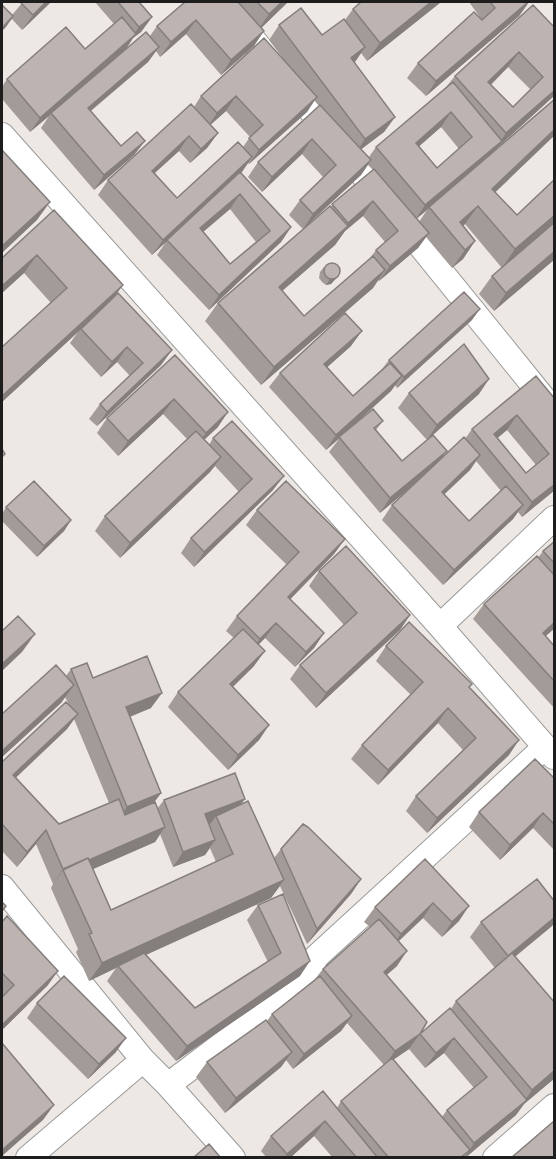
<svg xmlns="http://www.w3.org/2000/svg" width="556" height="1159" font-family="'Roboto Condensed',sans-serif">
	<rect width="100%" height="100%" fill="#ede8e4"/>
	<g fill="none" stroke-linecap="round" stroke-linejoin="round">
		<defs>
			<path id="street" d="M223,2L554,411
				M2,135L440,626L554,757
				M440,626L554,518
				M2,887L143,1060L168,1085L233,1158
				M168,1085L310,978L315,958L545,747
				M28,1158L143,1060
				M495,1158L554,1106"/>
		</defs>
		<use href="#street" stroke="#9a9a9a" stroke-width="26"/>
		<use href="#street" stroke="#fff" stroke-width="24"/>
	</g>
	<path fill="#a39b98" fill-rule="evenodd" d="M23,2H51L22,30L12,19L2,31V5L12,15Z
		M95,2H139L152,17L141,32L133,38L126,49L150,36L157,26L185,2H288L261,28L254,46L221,75L186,34L160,57L156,51L148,62L91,111L121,146L145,141L134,155L94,190L41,128L49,116L30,132L2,99V87L7,79L85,49L114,24Z
		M361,2H441L367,61L361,53L354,63L395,117L384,132L361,149L369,157L376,147L446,87L455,76L555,28V95L498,147L495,150V192L517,215L555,179V259L494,311L479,294L492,276L502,268L465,224L463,226L475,241L463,259L452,268L426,237L418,248L379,281L378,280L373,288L261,385L205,321L218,303L373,170L368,165L361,175L303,229L289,215L300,200L323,177L302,154L262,192L248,177L258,162L319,106L314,100L307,112L249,164L248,163L240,173L291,227L281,242L209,310L157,255L166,242L152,255L98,195L108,180L194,107L201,96L287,64L269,40L279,25L322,35L345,20L353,9ZM508,67L531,90L513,107L491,85ZM226,111L250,137L243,147L177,198L155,173L179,151L190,163L207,148L218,133L210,125ZM441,127L459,149L437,168L419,146ZM230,209L256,242L230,264L203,232ZM427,210L419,222L416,219ZM363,216L385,242L376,250L370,258L304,316L282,291L335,245L345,231Z
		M469,2H529L519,16L426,96L407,78L418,63L482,20Z
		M54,210L114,297L172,350L161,365L97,426L89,419L100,404L130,376L117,362L101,377L70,343L78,332L2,402V347L51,303L24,273L2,293V258Z
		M324,267L339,275L331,284L326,285L322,282L319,278L320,272Z
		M472,320L397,388L395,385L391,391L346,432L383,421L376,430L402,461L427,440L398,408L409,393L479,394L433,435L443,457L465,439L472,429L555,399V490L522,517L518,512L513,519L443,585L382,520L392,505L407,490L380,513L329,452L339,439L326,450L269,387L280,373L351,346L327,367L353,396L382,369L389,360ZM507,430L536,465L526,473L497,438ZM476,461L501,491L469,521L444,494L470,470Z
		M175,355L218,427L204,440L209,445L213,438L273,490L194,567L181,553L191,538L239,492L215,466L210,472L120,558L95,531L105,516L187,439L163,414L118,456L97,433L107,418Z
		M6,507L71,520L64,531L37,557L2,521V514Z
		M257,510L345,539L334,554L290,599L324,633L314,648L295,667L265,638L258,645L254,666L233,687L269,725L259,740L228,770L168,707L178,692L234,638L226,631L237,616L287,565L246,525Z
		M555,541V628L545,636L555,647V709L473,619L484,604L538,558L543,551Z
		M319,571L410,615L400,630L316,708L290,679L300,665L344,625L309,586Z
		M386,646L470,688L509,755L427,833L406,811L416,796L463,750L438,723L378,785L351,759L362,745L411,695L376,661Z
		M71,669L93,678L151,708L130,717L161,793L154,802L157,809L164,800L241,804L274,858L281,849L361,879L351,894L307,944L280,886L271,898L146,955L195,1008L268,962L247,920L258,905L300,976L176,1061L107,981L116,968L89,981L76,952L78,949L51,888L53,884L36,844L17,867L2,851V762L69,705L65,697L61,703L2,757V714L66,676ZM74,719L109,803L59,824L16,777L67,729ZM160,834L173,867L205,855L210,848L216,862L111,910L93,869L155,842Z
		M555,779V851L533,828L500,860L469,827L479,812Z
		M425,859L459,921L442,937L423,918L399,941L397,966L386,975L420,1034L451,1009L456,1001L495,968L470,937L481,922L555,900V922L552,926L515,957L555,1078L524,1104L516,1115L465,1158H333L314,1136L290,1158H267L261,1151L271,1136L337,1108L341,1101L384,1065L347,1023L341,1031L293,1069L286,1060L281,1067L225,1113L196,1077L207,1062L267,1021L272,1014L315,979L323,969L370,927L364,922L375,907ZM409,1049L425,1068L444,1053L474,1088L447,1110L442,1117L393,1060Z
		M2,922L48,985L2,1030Z
		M37,1003L116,1052L88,1079L27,1018Z"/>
	<path fill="#847e7c" d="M46,2H51L22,30L33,15Z
		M282,2H288L256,33L269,14Z
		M431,2H441L367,61L380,43Z
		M529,2L519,16L426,96L436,81Z
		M13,16L6,27L2,31V28Z
		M152,17L141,32L133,38L126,49L51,113L49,116L30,132L40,118L131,38L139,27Z
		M196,20L186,34L160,57L171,42Z
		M264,31L254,46L221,75L231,60Z
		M159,47L148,62L77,122L88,108Z
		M365,47L355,62L340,73L351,58Z
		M519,52L508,67L478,97L488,82Z
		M555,90V95L498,147L491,156L415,220L425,205L500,142L506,133Z
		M236,96L226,111L207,128L217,113Z
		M317,97L307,112L249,164L259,150Z
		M451,112L441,127L406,158L416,143Z
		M395,117L384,132L355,154L365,139Z
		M555,129V135L480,207L492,189Z
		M218,133L207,148L190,163L201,149Z
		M189,136L179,151L141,185L152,171Z
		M312,139L302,154L262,192L272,177Z
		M145,141L134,155L94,190L104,175Z
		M252,157L242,172L152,255L163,240Z
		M371,160L361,175L303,229L313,214Z
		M240,194L230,209L190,243L200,228Z
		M373,201L363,216L345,231L335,245L266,305L279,287L340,233L348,223Z
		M50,202L37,220L2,253V246Z
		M478,206L465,224L453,235L460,222Z
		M555,215V223L502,268L515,249Z
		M291,227L281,242L209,310L219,295Z
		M429,233L418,248L379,281L390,266Z
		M475,241L463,259L452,268L465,250Z
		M555,251V259L494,311L506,293Z
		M37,255L24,273L2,293V287L3,285Z
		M385,270L373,288L261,385L274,367Z
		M339,275L331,284L326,285L330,279Z
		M123,285L110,303L81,329L78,332L2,402V396Z
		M480,309L472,320L397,388L404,377Z
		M362,331L351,346L314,379L324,364Z
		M127,347L117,362L101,377L112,362Z
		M172,350L161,365L97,426L107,412Z
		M402,376L391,391L326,450L336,435Z
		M489,379L479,394L427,440L437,425Z
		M174,399L163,414L118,456L128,441Z
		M228,412L218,427L195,448L206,433Z
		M517,415L507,430L487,447L494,434Z
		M447,451L436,466L380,513L390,498Z
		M480,455L470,470L431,507L442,492Z
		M221,457L210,472L120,558L130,543Z
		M284,476L273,490L194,567L204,552Z
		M555,484V490L522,517L532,502Z
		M523,505L513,519L443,585L454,570Z
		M71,520L64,531L37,557L44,546Z
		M345,539L334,554L278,612L288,597Z
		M410,615L400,630L316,708L326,693Z
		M555,622V628L532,648L543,633Z
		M276,623L265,638L249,654L260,639Z
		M324,633L314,648L295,667L306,652Z
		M35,634L22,652L2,671V664Z
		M265,651L254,666L220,699L230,684Z
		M74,685L61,703L2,757V751Z
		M162,693L151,708L116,722L126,707Z
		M448,708L438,723L378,785L388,770Z
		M78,714L67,729L3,790L13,775Z
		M269,725L259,740L228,770L238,755Z
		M519,740L509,755L427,833L437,818Z
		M161,793L150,808L116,822L127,807Z
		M245,799L234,814L216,816L211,823L195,829L205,814Z
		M543,813L533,828L500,860L510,845Z
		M165,827L155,842L75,877L63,870L53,884L63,869Z
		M46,830L36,844L17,867L27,852Z
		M215,840L205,855L173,867L183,852Z
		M361,879L351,894L307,944L317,929Z
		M284,880L271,898L119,967L118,966L116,968L89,981L102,963Z
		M433,903L423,918L390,949L401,934Z
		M469,906L459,921L442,937L452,922Z
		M555,917V922L552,926L497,971L508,956Z
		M407,951L397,966L373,987L384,972Z
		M310,961L300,976L176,1061L187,1046Z
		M58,971L48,985L2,1030V1025Z
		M352,1016L341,1031L293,1069L304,1054Z
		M420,1034L409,1049L384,1066L395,1051Z
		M126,1038L116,1052L88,1079L99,1064Z
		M454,1038L444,1053L425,1068L436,1053Z
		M292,1052L281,1067L225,1113L236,1098Z
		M555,1070V1078L524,1104L516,1115L465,1158L474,1143L523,1103L532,1090Z
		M54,1105L43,1120L2,1156V1150Z
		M325,1121L314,1136L290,1158H285L287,1154Z"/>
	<path fill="#bdb4b1" stroke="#847e7c" stroke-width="1.5" fill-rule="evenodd" d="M23,2H46L33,15L21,3Z
		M118,2H139L152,17L139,27Z
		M185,2H238L264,31L231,60L196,20L171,42L157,26Z
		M257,2H282L269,14Z
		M361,2H431L380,43L353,9Z
		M490,2H528L436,81L418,63L474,12L482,20L495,8Z
		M2,5L13,16L2,28Z
		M533,5L555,28V90L506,133L455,76ZM519,52L543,77L513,107L488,82Z
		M301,8L322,35L344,19L365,47L351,58L395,117L365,139L279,25Z
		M122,17L136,34L40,118L7,79L66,27L85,49Z
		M146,32L159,47L88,108L121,146L137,132L145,141L104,175L51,113Z
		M264,38L317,97L259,150L249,138L263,125L236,96L217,113L201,96Z
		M453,82L502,141L425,205L376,147ZM451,112L472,137L437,168L416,143Z
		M555,99V129L492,189L517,215L555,179V215L515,249L478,206L460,222L475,241L465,250L429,207Z
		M191,104L218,133L201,149L189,136L152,171L177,198L238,142L252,157L163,240L108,180Z
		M320,105L371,160L313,214L300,200L336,165L312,139L272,177L258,162Z
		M2,150L50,202L2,246Z
		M374,169L429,233L390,266L376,250L398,231L373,201L348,223L332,204Z
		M240,172L291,227L219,295L167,240ZM240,194L270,231L230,264L200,228Z
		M330,206L348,226L279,287L304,316L373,256L385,270L274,367L218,303Z
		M54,210L123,285L2,396V347L67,288L37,255L3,285L2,282V258Z
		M555,222V251L506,293L492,276Z
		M324 271a8 8 0 1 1 16 0a8 8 0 1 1-16 0Z
		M464,292L480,309L404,377L389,360Z
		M118,293L172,350L107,412L100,404L143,363L127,347L112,362L81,329Z
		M345,313L362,331L324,364L353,396L390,363L402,376L336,435L280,373Z
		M464,344L489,379L437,425L409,393Z
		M175,355L228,412L206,433L174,399L128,441L107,418Z
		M536,376L555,399V484L532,502L472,429ZM517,415L549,454L526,473L494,434Z
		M373,409L383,421L374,428L402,461L433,435L447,451L390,498L339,437Z
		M232,421L284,476L204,552L191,538L252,479L213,438Z
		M196,431L221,457L130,543L105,516Z
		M464,437L480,455L442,492L469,521L506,486L523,505L454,570L392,505Z
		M2,449L5,454L2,457Z
		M34,481L71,520L44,546L6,507Z
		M286,481L345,539L288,597L324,633L306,652L276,623L260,639L237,616L299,552L257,510Z
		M555,541V564L543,551Z
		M346,546L410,615L326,693L300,665L357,613L319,571Z
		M537,556L555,576V622L543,633L555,647V682L484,604Z
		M18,616L35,634L2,664V631Z
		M409,622L472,684L469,687L519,740L437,818L416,796L476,738L448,708L388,770L362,745L423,682L386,646Z
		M243,629L265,651L230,684L269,725L238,755L178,692Z
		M147,656L162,693L126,707L161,793L127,807L71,669L87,663L93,678Z
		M56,665L74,685L2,751V714Z
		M66,702L78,714L13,775L59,824L119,799L125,815L155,802L165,827L89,860L88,858L63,869L46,830L27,852L2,824V762Z
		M535,759L555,779V825L543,813L510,845L479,812Z
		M235,773L245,799L205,814L215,840L183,852L164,800Z
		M248,801L284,880L102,963L89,934L92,933L63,870L88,858L111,910L233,854L216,816Z
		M303,824L308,827L361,879L317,929L281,849Z
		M425,859L469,906L452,922L433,903L401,934L375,907Z
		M537,879L555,902V917L508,956L481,922Z
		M283,894L310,961L187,1046L118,966L144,953L195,1008L281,953L258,905Z
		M2,902L6,906L2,911Z
		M7,916L58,971L2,1025V997L14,985L2,973V922Z
		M379,919L407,951L384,972L427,1022L420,1034L450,1008L527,1100L474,1143L447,1110L487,1077L454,1038L436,1053L420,1034L395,1051L323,969Z
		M512,953L555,1003V1070L532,1090L456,1001Z
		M64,976L126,1038L99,1064L37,1003Z
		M320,976L352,1016L304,1054L272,1014Z
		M266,1020L292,1052L236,1098L207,1062Z
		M2,1043L54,1105L2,1150Z
		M392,1058L470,1150L460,1158H389L341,1101Z
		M323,1091L378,1158H357L325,1121L287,1154L271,1136Z
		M554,1121L555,1158H511Z
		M209,1144L221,1158H193Z"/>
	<rect width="556" height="1159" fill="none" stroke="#1d1d1d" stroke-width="6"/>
</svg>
